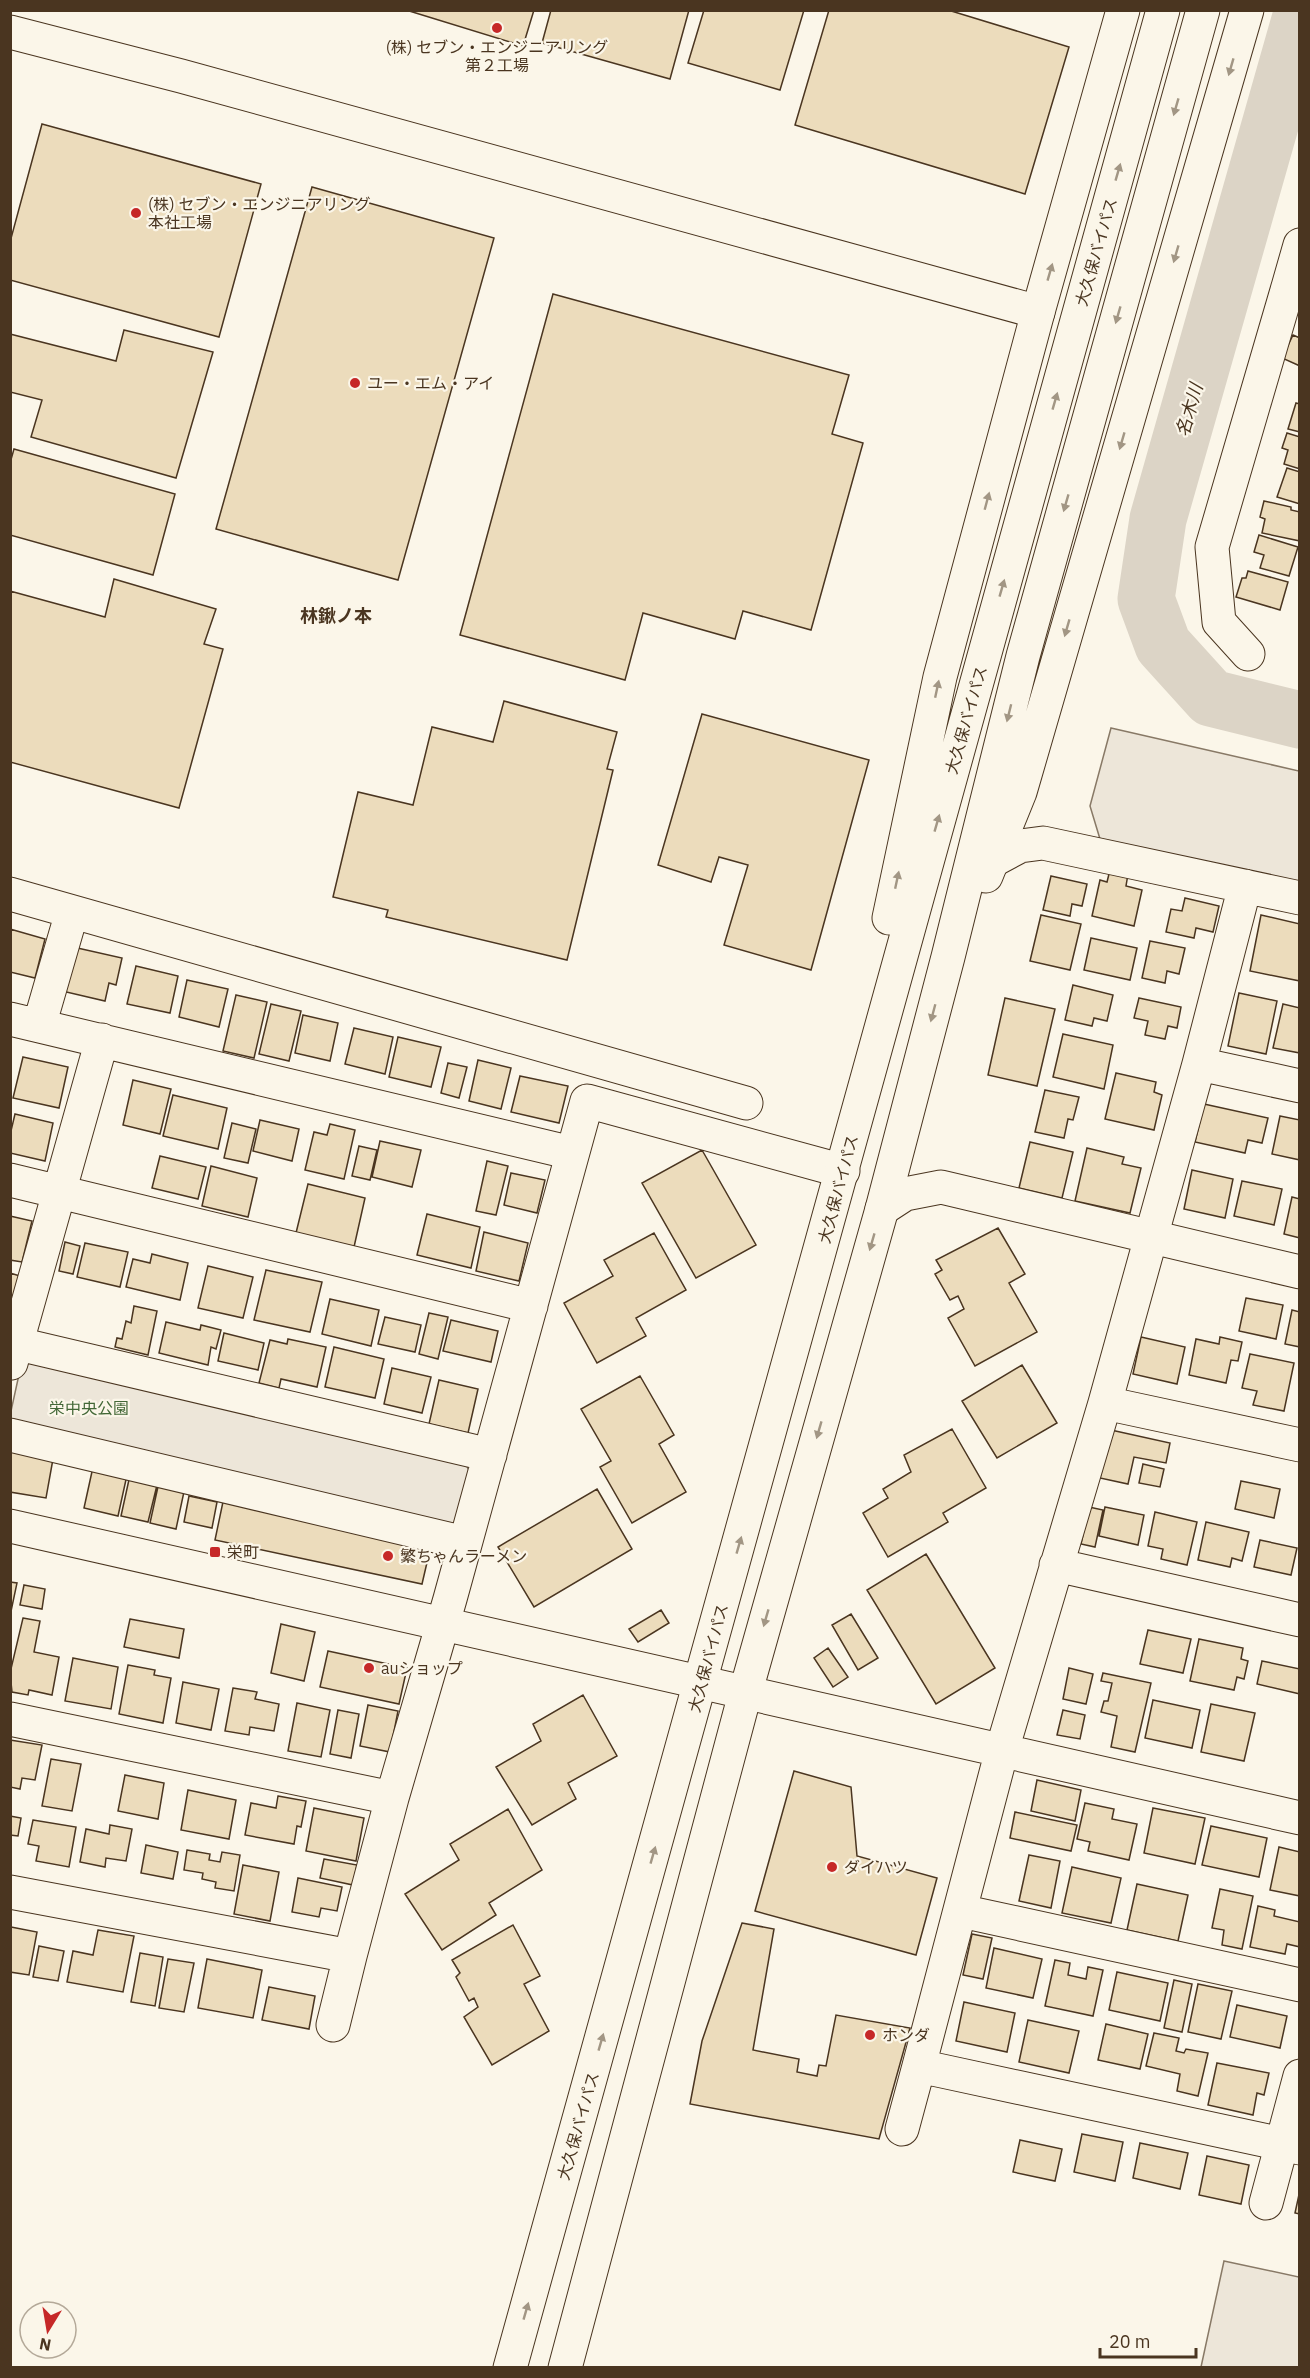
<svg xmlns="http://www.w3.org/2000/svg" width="1310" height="2378" font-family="'IBM Plex Sans','Noto Sans JP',sans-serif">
	<rect width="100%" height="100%" fill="#fbf6e9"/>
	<path fill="#ede6d9" stroke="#887966" stroke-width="1.5" d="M1111,728L1299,771V884L1100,839L1090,806Z
		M35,1358L462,1458L470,1472L454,1530L11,1427V1411L20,1370Z
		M1224,2261L1299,2277V2367H1201Z"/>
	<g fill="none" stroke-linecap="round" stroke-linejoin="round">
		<path stroke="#dcd4c6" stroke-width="57" d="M1300,20L1158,519L1146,599L1163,645L1211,698L1300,720"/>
	</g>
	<path fill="#ecdcbc" stroke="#4a3520" stroke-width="1.5" d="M406,10H534L523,46Z
		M551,10H689L670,79L542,43Z
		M704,10H804L780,90L688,63Z
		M829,10H948L1069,47L1025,194L795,125Z
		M42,124L261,184L219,337L10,280V242Z
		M312,187L494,238L398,580L216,529Z
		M553,294L849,375L832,434L863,443L811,630L743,611L735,639L643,613L625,680L460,635Z
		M124,330L213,352L176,478L31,437L42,400L10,392V334L116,361Z
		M1293,335L1300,338V366L1282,358Z
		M1296,403L1300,404V432L1288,429Z
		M1287,433L1300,437V469L1284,464L1288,450L1282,448Z
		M14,449L175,494L153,575L10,535V463Z
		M1287,468L1300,472V504L1277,497Z
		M1264,501L1291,507V510L1300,512V541L1262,533L1265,519L1260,517Z
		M1259,535L1298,547L1289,576L1260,568L1264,555L1254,552Z
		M1248,571L1288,582L1280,610L1236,597L1242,578H1246Z
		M114,579L216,609L204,644L223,649L179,808L10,762V591L105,617Z
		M504,701L617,732L607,769L613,770L567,960L386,917L388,910L333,897L358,792L413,805L432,727L493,742Z
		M702,714L869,760L811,970L724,945L748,865L719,857L711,882L658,865Z
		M1110,870L1128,874L1126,886L1142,890L1134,926L1092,916L1100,880L1107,882Z
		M1051,876L1087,884L1082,906L1072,904L1070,916L1043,910Z
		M1185,898L1219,906L1213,932L1196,928L1194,938L1166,932L1171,909L1182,911Z
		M1041,915L1081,924L1070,970L1030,961Z
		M1261,915L1300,924V981L1250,971Z
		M10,929L45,939L35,978L10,972Z
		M1091,938L1137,948L1130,980L1084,970Z
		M1150,941L1185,948L1179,974L1167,971L1165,983L1142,978Z
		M73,947L122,958L116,985L109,983L105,1001L62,991Z
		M136,966L178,976L170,1013L127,1004Z
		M187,980L228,989L219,1027L179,1017Z
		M1073,985L1113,995L1107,1021L1094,1018L1092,1026L1065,1020Z
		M1239,993L1277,1001L1266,1054L1228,1046Z
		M236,995L267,1002L254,1058L223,1051Z
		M1005,998L1055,1009L1037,1086L988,1075Z
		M1139,998L1181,1007L1177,1028L1168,1026L1165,1039L1145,1035L1148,1021L1134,1018Z
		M271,1004L301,1011L289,1061L259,1054Z
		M1283,1004L1300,1008V1053L1273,1048Z
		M303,1015L338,1023L330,1061L295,1053Z
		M354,1028L393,1037L385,1074L345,1064Z
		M1063,1034L1113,1045L1104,1089L1053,1077Z
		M398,1037L441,1047L431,1087L389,1077Z
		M23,1057L68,1067L59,1108L13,1098Z
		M478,1060L511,1068L501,1109L469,1101Z
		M448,1063L467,1067L459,1098L441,1093Z
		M1116,1073L1156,1082L1154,1092L1162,1095L1154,1130L1105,1119Z
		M520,1076L568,1086L559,1123L511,1112Z
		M133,1080L171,1089L160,1134L123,1125Z
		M1045,1090L1079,1097L1073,1120L1068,1119L1064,1138L1035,1132Z
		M173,1095L227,1108L218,1149L163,1136Z
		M1204,1104L1268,1118L1262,1143L1248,1140L1245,1153L1195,1142Z
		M15,1114L53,1123L45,1161L10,1153V1135Z
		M1280,1116L1300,1120V1160L1272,1154Z
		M260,1120L299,1129L292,1161L253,1151Z
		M232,1123L256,1129L248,1163L224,1158Z
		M330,1124L355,1130L344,1179L305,1170L314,1132L327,1135Z
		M380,1141L421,1150L412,1187L372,1177Z
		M1030,1142L1073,1152L1062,1198L1019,1188Z
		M359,1146L377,1150L370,1180L352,1176Z
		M1087,1148L1124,1157L1122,1164L1141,1168L1130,1213L1075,1201Z
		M702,1150L756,1245L696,1278L642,1183Z
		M160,1156L206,1167L198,1199L152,1188Z
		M487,1161L508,1166L496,1215L476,1211Z
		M211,1166L257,1178L248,1217L202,1206Z
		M1192,1170L1233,1179L1225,1218L1184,1209Z
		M511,1173L545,1180L537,1213L504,1205Z
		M1242,1181L1282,1189L1274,1225L1234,1216Z
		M308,1184L365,1198L354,1247L296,1233Z
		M1292,1197L1300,1199V1238L1284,1234Z
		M427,1214L480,1227L471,1268L417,1255Z
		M10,1216L32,1221L22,1262L10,1260Z
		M998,1228L1025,1274L1009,1283L1037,1332L975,1366L948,1318L964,1309L958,1296L950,1300L935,1274L942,1270L936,1260Z
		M484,1232L528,1243L519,1281L476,1271Z
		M654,1233L686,1290L636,1318L646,1336L597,1363L564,1303L613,1276L604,1260Z
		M65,1242L80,1246L73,1274L59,1271Z
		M85,1243L128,1252L120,1287L77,1277Z
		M152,1254L188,1263L180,1300L126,1287L133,1259L150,1263Z
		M208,1266L253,1277L243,1318L198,1308Z
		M266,1270L322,1282L310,1332L254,1320Z
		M10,1273L20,1276L10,1315Z
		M1246,1298L1283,1305L1276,1339L1239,1331Z
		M330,1299L379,1310L371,1346L322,1334Z
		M134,1306L157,1311L148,1355L115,1347L117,1338L122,1339L126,1321L131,1323Z
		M1292,1310L1300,1312V1347L1285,1344Z
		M429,1313L448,1317L438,1359L419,1354Z
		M385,1317L421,1325L415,1352L378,1344Z
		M451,1320L498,1331L491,1362L443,1351Z
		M166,1322L200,1330L201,1325L221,1330L216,1349L211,1347L208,1365L159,1353Z
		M224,1333L264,1343L258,1370L218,1361Z
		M1141,1337L1185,1347L1177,1384L1133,1374Z
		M1220,1337L1242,1342L1238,1361L1231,1360L1226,1383L1189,1375L1196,1339L1219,1344Z
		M288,1339L326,1347L317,1387L281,1379L279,1388L259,1383L270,1340L287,1344Z
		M334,1347L384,1359L375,1398L325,1387Z
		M1250,1354L1294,1363L1284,1411L1253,1405L1257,1391L1242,1388Z
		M1022,1365L1057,1423L997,1458L962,1401Z
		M392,1368L431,1377L422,1413L384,1404Z
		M640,1376L674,1435L659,1444L686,1492L632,1523L600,1467L611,1461L581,1409Z
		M439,1380L478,1389L468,1433L429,1424Z
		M952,1429L986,1488L943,1513L948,1522L888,1557L863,1513L888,1498L883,1489L911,1472L904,1455Z
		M1111,1430L1170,1443L1166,1463L1134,1457L1128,1484L1100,1478Z
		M11,1451L53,1459L46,1498L10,1492Z
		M1143,1464L1164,1469L1160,1487L1139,1483Z
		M93,1467L127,1475L118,1516L84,1508Z
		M130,1475L158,1481L148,1522L121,1516Z
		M1241,1481L1280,1489L1274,1518L1235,1509Z
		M159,1482L185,1487L176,1529L150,1523Z
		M597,1489L632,1549L534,1607L498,1547Z
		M189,1496L217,1502L212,1528L184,1522Z
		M224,1497L432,1541L422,1584L215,1540Z
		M1089,1507L1103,1510L1095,1547L1081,1544Z
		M1105,1507L1144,1515L1138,1545L1099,1536Z
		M1155,1512L1197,1522L1187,1565L1161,1559L1163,1549L1148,1546Z
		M1206,1522L1249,1532L1242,1561L1232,1558L1230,1567L1198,1560Z
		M1260,1540L1297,1548L1291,1575L1254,1567Z
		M926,1554L995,1668L936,1704L867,1590Z
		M10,1582L17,1583L10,1616Z
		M24,1585L45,1589L42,1609L20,1605Z
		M661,1610L669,1623L638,1642L629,1629Z
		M851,1614L878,1658L858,1670L832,1625Z
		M23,1618L40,1621L34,1652L59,1657L52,1695L29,1690L28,1695L12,1692L10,1673Z
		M130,1619L184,1629L179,1658L124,1647Z
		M281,1624L315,1632L304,1681L271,1673Z
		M1148,1630L1191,1639L1183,1673L1140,1664Z
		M1199,1639L1243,1648L1241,1659L1248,1661L1244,1679L1237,1677L1234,1690L1190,1681Z
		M828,1648L848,1677L833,1687L814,1658Z
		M328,1651L407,1668L399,1704L320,1687Z
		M73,1658L118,1667L111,1709L65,1701Z
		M1262,1661L1300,1669V1694L1257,1684Z
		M128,1665L155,1670L154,1675L171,1678L163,1723L119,1714Z
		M1069,1668L1093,1674L1086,1704L1063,1699Z
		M1103,1673L1151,1683L1135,1752L1111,1747L1117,1716L1101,1712L1104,1701H1108L1112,1683L1101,1681Z
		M183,1682L219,1689L211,1730L176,1723Z
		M233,1688L257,1692L255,1699L279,1704L274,1731L250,1727L249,1735L225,1731Z
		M583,1695L617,1756L568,1783L576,1799L532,1825L496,1767L541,1741L533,1724Z
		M1153,1700L1200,1710L1192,1748L1145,1738Z
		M297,1703L330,1710L321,1757L288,1751Z
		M1211,1704L1255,1713L1244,1761L1201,1752Z
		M368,1705L398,1711L390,1752L360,1746Z
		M338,1710L359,1714L351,1758L330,1754Z
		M1063,1710L1085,1715L1080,1739L1057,1735Z
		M10,1740L42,1745L35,1780L22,1778L20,1789L10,1787Z
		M51,1759L81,1764L72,1811L42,1806Z
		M794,1771L851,1787L857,1856L937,1878L916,1955L755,1911Z
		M125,1775L164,1783L158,1819L118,1811Z
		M1037,1780L1081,1790L1075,1821L1031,1811Z
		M188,1790L236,1800L229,1839L181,1830Z
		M278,1796L306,1801L301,1827L297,1826L294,1844L245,1835L251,1803L276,1808Z
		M1085,1803L1114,1809L1112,1819L1137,1824L1129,1860L1088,1851L1090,1842L1077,1839Z
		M314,1808L364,1818L356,1861L306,1851Z
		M1153,1808L1205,1818L1195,1864L1144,1853Z
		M508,1809L542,1870L489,1903L496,1915L442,1950L405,1894L459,1860L450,1844Z
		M1015,1812L1077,1825L1071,1851L1010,1838Z
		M10,1816L21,1818L18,1836L10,1835Z
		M33,1820L76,1827L69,1867L36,1861L39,1846L28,1844Z
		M110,1825L132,1829L126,1861L106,1858L105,1867L80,1862L86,1829L109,1834Z
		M1211,1826L1267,1838L1259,1877L1202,1865Z
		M146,1845L178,1852L173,1879L141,1873Z
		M1279,1847L1300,1852V1896L1270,1890Z
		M187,1850L210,1854L209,1860L220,1862L222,1852L240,1855L234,1891L215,1888L216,1882L202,1879L203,1873L184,1870Z
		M1029,1855L1060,1861L1051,1908L1019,1901Z
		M324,1859L357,1865L353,1885L320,1878Z
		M243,1865L279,1872L270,1921L234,1914Z
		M1072,1867L1121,1878L1111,1923L1062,1913Z
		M298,1878L342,1887L337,1911L321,1908L319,1917L292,1912Z
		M1137,1884L1188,1895L1178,1941L1127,1930Z
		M1220,1889L1253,1896L1242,1949L1222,1945L1224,1930L1212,1928Z
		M1258,1906L1275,1910L1274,1916L1300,1922V1947L1287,1944L1285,1954L1250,1947Z
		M742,1923L774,1929L753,2050L799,2059L797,2072L817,2076L819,2065L826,2066L836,2015L910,2028L879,2139L690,2104L702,2041Z
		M513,1925L540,1976L524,1984L549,2031L492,2065L464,2017L478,2007L474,1998L469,2001L456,1977L460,1973L452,1960Z
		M11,1927L37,1932L29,1975L10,1972Z
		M98,1930L134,1936L123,1992L67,1982L73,1951L93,1955Z
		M972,1934L992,1938L983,1979L963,1975Z
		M39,1946L64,1951L58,1981L33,1977Z
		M994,1948L1042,1959L1033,1998L986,1988Z
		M140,1953L163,1957L155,2006L131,2002Z
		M168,1959L194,1963L184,2012L159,2008Z
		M207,1959L262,1970L253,2018L198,2008Z
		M1055,1960L1070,1963L1068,1975L1086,1979L1088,1967L1103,1970L1093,2016L1045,2006Z
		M1117,1972L1168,1983L1160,2021L1109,2010Z
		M1174,1980L1192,1984L1182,2032L1164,2028Z
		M1198,1984L1232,1991L1221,2039L1188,2032Z
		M269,1987L315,1996L309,2029L262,2020Z
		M964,2002L1015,2013L1007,2052L956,2041Z
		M1237,2005L1287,2016L1280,2048L1230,2037Z
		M1028,2020L1079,2031L1069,2073L1019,2062Z
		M1106,2024L1148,2034L1140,2069L1098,2060Z
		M1154,2033L1179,2038L1176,2051L1184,2053L1186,2049L1208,2053L1198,2096L1177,2091L1180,2074L1146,2066Z
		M1217,2063L1269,2073L1264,2095L1257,2093L1253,2115L1208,2105Z
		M1082,2134L1123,2142L1115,2181L1074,2172Z
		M1020,2140L1062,2149L1055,2181L1013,2172Z
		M1140,2143L1188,2153L1180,2189L1133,2178Z
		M1207,2156L1249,2165L1241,2204L1199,2195Z
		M1300,2190V2214L1295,2213Z"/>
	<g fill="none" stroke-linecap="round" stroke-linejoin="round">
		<defs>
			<path id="minor" d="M10,32L181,76L1038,312
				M1300,245L1288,287L1300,292
				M1248,654L1219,622L1212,547L1288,287
				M992,861L1020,846L1043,843L1300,898
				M1245,886L1199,1064L1105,1403L1002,1750L919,2066L1300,2148
				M10,894L746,1103
				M10,1019L572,1153
				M39,1026L72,912
				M1199,1064L1300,1086
				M10,1180L531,1306
				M882,1209L905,1194L941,1187L1300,1272
				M10,1342L490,1455
				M11,1363L102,1040
				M1105,1403L1300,1445
				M10,1435L465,1543
				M10,1526L1300,1818
				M1056,1565L1300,1620
				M10,1719L392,1798
				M10,1892L350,1956L392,1798L450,1599L587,1101L843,1171
				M961,1911L1300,1985
				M333,2025L350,1956
				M902,2129L919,2066
				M1266,2203L1300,2076"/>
			<path id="highway" d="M986,876L1020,792L1247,10
				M889,918L940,677L1038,312L1123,10
				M510,2368L1163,10
				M565,2368L745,1694L882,1209L948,957L1023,656L1203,10"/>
		</defs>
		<use href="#minor" stroke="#4a3520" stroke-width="35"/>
		<use href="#highway" stroke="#4a3520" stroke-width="35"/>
		<use href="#minor" stroke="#fbf6e9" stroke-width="33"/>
		<use href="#highway" stroke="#fbf6e9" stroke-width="33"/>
	</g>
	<defs><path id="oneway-solid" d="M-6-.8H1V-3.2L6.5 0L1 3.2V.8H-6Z" transform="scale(1.5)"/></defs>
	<g fill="#a29684">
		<use href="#oneway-solid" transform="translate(1231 67) rotate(106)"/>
		<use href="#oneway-solid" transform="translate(1176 107) rotate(106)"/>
		<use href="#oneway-solid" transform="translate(1118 172) rotate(-74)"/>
		<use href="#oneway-solid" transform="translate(1176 254) rotate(106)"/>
		<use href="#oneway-solid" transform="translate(1050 272) rotate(-74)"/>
		<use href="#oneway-solid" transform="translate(1118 315) rotate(106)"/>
		<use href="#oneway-solid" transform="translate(1055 401) rotate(-74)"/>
		<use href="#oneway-solid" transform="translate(1122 441) rotate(106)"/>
		<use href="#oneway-solid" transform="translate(987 501) rotate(-75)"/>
		<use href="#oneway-solid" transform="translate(1066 503) rotate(106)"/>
		<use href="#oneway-solid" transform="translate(1002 588) rotate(-74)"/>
		<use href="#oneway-solid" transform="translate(1067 628) rotate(106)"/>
		<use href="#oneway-solid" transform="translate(937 689) rotate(-78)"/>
		<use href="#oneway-solid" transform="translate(1009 713) rotate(104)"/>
		<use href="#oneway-solid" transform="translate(937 823) rotate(-74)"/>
		<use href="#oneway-solid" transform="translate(897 880) rotate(-78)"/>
		<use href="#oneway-solid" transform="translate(933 1013) rotate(105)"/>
		<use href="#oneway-solid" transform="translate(872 1242) rotate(106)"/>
		<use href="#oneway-solid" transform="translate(819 1430) rotate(106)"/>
		<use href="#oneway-solid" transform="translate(739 1545) rotate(-74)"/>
		<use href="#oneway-solid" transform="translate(766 1618) rotate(106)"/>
		<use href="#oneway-solid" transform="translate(653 1855) rotate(-74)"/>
		<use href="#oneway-solid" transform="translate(601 2042) rotate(-74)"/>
		<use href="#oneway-solid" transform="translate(526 2311) rotate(-74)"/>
	</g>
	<g fill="#c62828" stroke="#fbf6e9" stroke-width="2">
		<circle cx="497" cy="28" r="6"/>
		<circle cx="136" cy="213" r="6"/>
		<circle cx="355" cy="383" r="6"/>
		<rect x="209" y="1546" width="12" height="12" rx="3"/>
		<circle cx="388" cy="1556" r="6"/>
		<circle cx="369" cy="1668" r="6"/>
		<circle cx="832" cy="1867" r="6"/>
		<circle cx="870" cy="2035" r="6"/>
	</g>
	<g text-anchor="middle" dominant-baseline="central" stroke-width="4.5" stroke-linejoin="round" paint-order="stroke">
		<g font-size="16" fill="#4a3520" stroke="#fbf6e9" text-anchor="start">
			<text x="497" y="47" text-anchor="middle">(株) セブン・エンジニアリング<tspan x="497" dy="18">第２工場</tspan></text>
			<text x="148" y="204">(株) セブン・エンジニアリング<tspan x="148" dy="18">本社工場</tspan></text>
			<text x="367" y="383">ユー・エム・アイ</text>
			<text x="227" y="1552">栄町</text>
			<text x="400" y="1556">繁ちゃんラーメン</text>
			<text x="381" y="1668">auショップ</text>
			<text x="844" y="1867">ダイハツ</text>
			<text x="882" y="2035">ホンダ</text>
		</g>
		<g font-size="16" fill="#4a3520" stroke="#fbf6e9">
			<text transform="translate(1096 252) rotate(-74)">大久保バイパス</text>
			<text transform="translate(966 720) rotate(-74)">大久保バイパス</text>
			<text transform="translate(838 1189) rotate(-75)">大久保バイパス</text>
			<text transform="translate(708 1658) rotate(-75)">大久保バイパス</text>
			<text transform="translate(578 2126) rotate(-74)">大久保バイパス</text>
		</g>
		<g font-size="16" fill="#436837" stroke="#fbf6e9">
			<text x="89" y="1408">栄中央公園</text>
		</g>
		<g font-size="18" font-style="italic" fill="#4a3520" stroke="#fbf6e9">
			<text transform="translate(1189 410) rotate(-74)">名木川</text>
		</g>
		<g font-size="18" font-weight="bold" fill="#4a3520" stroke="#fbf6e9">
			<text x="336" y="615">林鍬ノ本</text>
		</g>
	</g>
	<rect width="1310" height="2378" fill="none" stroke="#4a3520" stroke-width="24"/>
	<g transform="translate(48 2330) rotate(191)"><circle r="28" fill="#fbf6e9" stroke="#b4a999" stroke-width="1.5"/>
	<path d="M0-4.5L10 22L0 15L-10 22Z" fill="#c62828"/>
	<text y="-9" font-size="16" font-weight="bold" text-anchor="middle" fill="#4a3520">N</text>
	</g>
	<path d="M1100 2348v9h96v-9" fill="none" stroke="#4a3520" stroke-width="3"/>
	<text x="1109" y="2348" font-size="18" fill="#4a3520" stroke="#fbf6e9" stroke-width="4.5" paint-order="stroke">20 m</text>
</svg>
